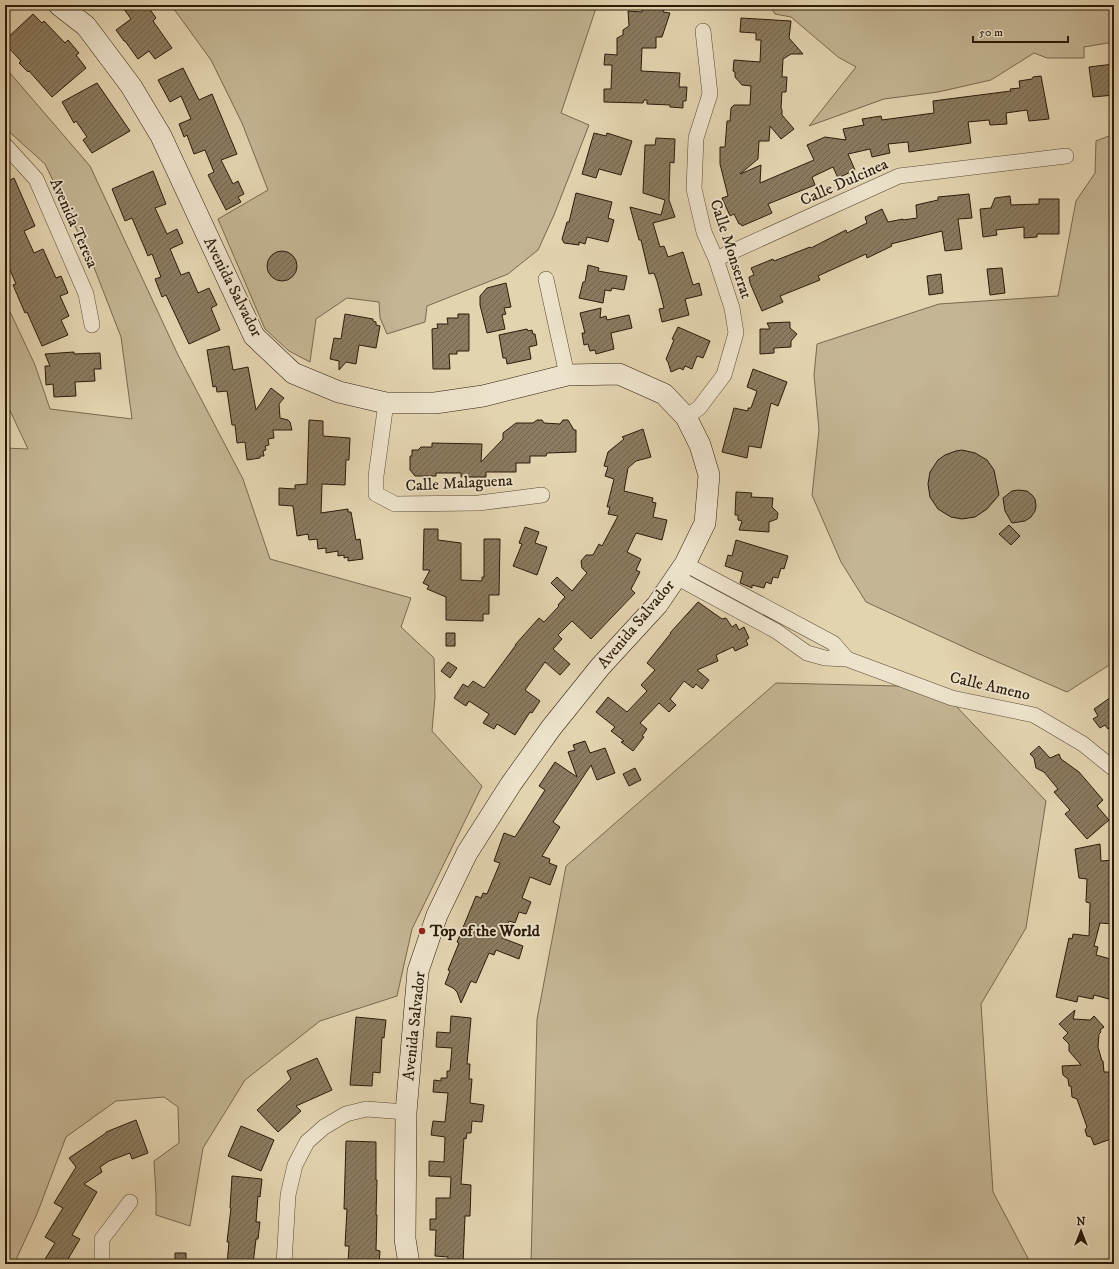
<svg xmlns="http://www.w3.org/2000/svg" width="1119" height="1269" font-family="'IM FELL DW Pica',serif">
	<defs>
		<pattern id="building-hatch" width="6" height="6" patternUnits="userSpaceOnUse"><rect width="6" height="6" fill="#8b7b60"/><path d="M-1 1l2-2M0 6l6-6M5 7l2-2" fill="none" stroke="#72644d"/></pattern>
	</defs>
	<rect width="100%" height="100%" fill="#e3d4b0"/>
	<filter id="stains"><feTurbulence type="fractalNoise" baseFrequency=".005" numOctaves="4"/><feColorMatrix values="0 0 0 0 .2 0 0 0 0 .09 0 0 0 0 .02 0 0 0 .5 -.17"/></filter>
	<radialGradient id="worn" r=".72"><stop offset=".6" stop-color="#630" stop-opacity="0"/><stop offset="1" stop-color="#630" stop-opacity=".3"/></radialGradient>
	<path fill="#c4b594" stroke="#78684f" d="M171,5H597L561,113L589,125L554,215L538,250L508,274L427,306L425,322L387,334L380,318L379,302L347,298L316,319L310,362L289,351L265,329L218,219L268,190L242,123L211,60Z
		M770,5H1114V42L1084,47V58H1047L1034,53L991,80L938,92L884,99L809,126L856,67L838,57L791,17L775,14Z
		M5,65L10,73L90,166L178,355L243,479L270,559L411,598L401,627L434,658L435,697L432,731L482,786L412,929L397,996L320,1021L245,1080L203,1148L190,1226L156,1215V1195L154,1161L179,1143L178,1107L164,1097L116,1101L66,1137L37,1214L14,1264H5V1041L9,1038L5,1012V448L28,449L5,400V301L35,365L50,409L132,419L121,337L90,257L45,164L5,128Z
		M1114,134V662L1067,692L977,653L866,602L841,562L812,495L819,430L814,375L817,344L939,304L1058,296L1076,201L1095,173L1096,141Z
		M776,683L938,687L1046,801L1026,928L981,1004L993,1192L1031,1264H531L537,1019L566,866Z"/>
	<path fill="url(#building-hatch)" stroke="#2b1b0a" d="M121,5H147L156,18L153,21L172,48L155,59L149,51L138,59L125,41H124L116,30L131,19Z
		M642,5H667L663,12L670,13L662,37H656V48H642L641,71L680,73L679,87H687L686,101H683V108L670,107V105L647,104V100H644L643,103L604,102V89H611L612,65H604L605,54L617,55V38L623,35V30L629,26L628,11L642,12Z
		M33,14L42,23L44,21L65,43L68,40L79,53L76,55L86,68L52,97L29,71L28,72L19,63L21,61L5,44V40Z
		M741,18L791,21L789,38L803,54H791L783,59L782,77H787L786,92H782L781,108L782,110V115L794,129L781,139L770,126L769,141H759L758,159L740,174L761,165L760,183L814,160L807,145L825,137L846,140L843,129L864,125L862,119L881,116L882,120L934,113L933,101L1011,91L1010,89L1020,88L1019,81L1032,79L1033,77L1041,76L1049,119L1029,121L1027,110L1006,113L1007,124L990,125L989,120L968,122L971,143L909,152L908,142L888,144L890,153L872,157L870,149L848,154L855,170L838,178L833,167L812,177L815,185L768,204L772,213L742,226L741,224H739L734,214L730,216L722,198L728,196L720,164V147H725L727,121H730L731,108L734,105H750L751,86L742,85L735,77V72L733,71L734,60L760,62L761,40H756V33L740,32Z
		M1114,64V95L1093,97L1089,67Z
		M183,68L199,100L212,94L237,154L221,160L233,184L238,181L244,194L238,197L241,202L226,210L208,175L214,172L205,150L194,154L187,135L184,137L179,124L191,119L181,96L170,102L158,80Z
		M97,83L130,131L92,153L83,140L87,137L76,121L74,123L62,102Z
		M594,133L606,136L607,133L632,141L621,175L599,169L596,178L582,174Z
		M656,138L675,139L674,163L670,162L669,200L675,217L653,223L660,247L664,246L668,257L683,252L693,285L699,283L702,295L685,299L689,315L662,322L659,309L664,308L657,281L654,273L649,274L641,240H639L630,207L661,215L665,200L643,193L645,145H655Z
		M153,171L166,204L155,208L167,234L177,229L183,243L170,249L181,275L189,272L198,293L209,288L217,305L211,308L220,330L189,344L166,295L162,297L155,279L161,277L152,254L148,256L132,218L125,221L112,189Z
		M14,178L35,226L24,231L34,253L43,249L56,278L61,276L68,293L60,296L69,316L61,320L68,335L42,346L27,312L25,313L13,285L16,284L5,258V183Z
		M576,193L612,202L608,218L614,220L608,242L587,237L585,244L579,242V245L564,243L562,239L567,222H569Z
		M969,194L972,218L958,219L962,249L945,251L942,231L891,244L892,246L867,258L866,254L818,276L820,280L780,296L783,302L762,311L750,283L749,277L754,275L751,268L773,259L774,261L810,247L811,248L846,230L847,233L867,223L865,217L882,209L888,222L903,219V220L917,218L916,205L938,200V197Z
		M1010,196L1011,205L1039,204V199H1059V234H1037V237L1024,238V227L996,230L997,235L983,237L980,209L991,208L995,198Z
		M267 266a15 15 0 1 1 30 0a15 15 0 1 1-30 0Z
		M588,265L599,268L598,271L627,276L624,290L612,288L611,291L605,290L603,303L579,298L583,282H585Z
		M1002,268L1005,293L990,295L987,269Z
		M941,274L943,293L929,295L927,276Z
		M506,283L511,307L504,308L506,314L502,315L505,329L487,333L480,305V296L487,288Z
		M601,308L600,318L606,316L607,320L629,315L632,328L611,333L614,349L596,354L595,350L590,351L588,344L584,345L582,333H585L580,313Z
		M345,314L373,319V321L376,322V325L380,326L376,348L359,345L356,364L346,362L339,370V361L330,359L334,338L341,339Z
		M458,314H469V351H457V354H449L450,369H433L432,329L438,328L437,324H448L447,318H458Z
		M790,322V328L797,334L791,341V347L774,348V353L760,354V329H770L767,323Z
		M678,327L710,341L703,358L697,356L692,369L685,366L683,370L680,368L671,372L668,362L666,359L674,340L672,339Z
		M527,329L528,331L532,330L533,334H535L537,345L529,347L531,359L507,364L506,358H503L499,335Z
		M229,346L233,370L248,367L256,410L271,388L284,398L279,404L280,418L288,420L290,422L292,430H273L274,438L268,439L269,445L265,446L266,450L263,451L264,456H260V458L247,460L245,442L237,443L235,425H232L227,391L217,392L216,386L213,387L207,350Z
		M74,352V354L100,353L101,369H94L95,381L75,382L76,396L54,397L53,384L46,385L45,366H50L45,354Z
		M753,369L787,382L778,406L771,403L761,448L749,446L747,458L722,452L734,408L748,411V408H751L757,391L747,387Z
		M309,420L323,421V436L350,438L349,460H346L345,485L322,484L321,513L348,509V512H351L356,540L360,539L363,559L348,561V557L344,558V555L338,556V551L326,553V548L318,549L317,539L309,540L308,534L297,536L293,506L279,505V488L295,489V485L307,484Z
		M537,420H542L544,423L560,424L563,420H568L574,430H576V452L547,453L546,456H530V463H516V472H486V477H461V473H436V476H415L410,470V456H412V450H418L421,447H432V443L482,444L481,462L503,439V433L516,423H533Z
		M643,429L651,457L636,461L628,468L624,491L653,498L652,502L656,503L653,517L667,520L662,540L636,533L627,552L641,559L636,570L640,572L631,589L635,593L591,639L572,621L558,635L562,639L553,649L570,664L560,675L545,662L525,690L540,701L532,713L530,712L515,735L497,724L494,729L483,723L489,714L469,701L466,706L454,698L463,684L468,687L473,681L484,688L516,645H515L539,618L544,622L559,606L558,605L565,597L551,583L557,577L572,591L587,573L582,568L581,561L586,555H593L599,544L602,546L618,516L608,514L610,507H607L614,479L605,476L608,467L604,466L608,452L624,439L622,437Z
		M962,450L975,453L987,460L994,470L999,495L987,509L975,517L962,519L951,517L938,509L930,497L928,484L930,472L938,460L945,455L956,451Z
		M1018,490L1027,491L1032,495L1035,499L1036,506L1035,511L1031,517L1025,521L1012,523L1005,511L1003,498L1012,491Z
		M736,492L752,493L751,497L773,498L772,507L778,513L777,519L769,522V532L739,530L742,521L738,520V515H735Z
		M1009,525L1020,536L1011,545L999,534Z
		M525,527L539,532L535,543L547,547L537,575L513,566L522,544L519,543Z
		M424,529H438V540L461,543V580L482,581V577H484V539H500L499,595H489V614H483V621L446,620V597L427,589L429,586L423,583L430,570H423Z
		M736,540L788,556L784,569L781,568L778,578L773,577L771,584L766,582L764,588L752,585V588L740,583L743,572L725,566L728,555L732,556Z
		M698,602L722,619L726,618L732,627L736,624L739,630L744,627L749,638L746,640L748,645L735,651L733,647L716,655L718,661L697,670L709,680L702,689L696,684L693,688L684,681L670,699L676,705L669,712L659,703L640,723L647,729L642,736L644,737L633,751L621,742L624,741L611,731L615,727L596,712L608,697L627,712L647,691L641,685L655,670L647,663L671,633H670Z
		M446,633H455V646H446Z
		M448,662L457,668L450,678L441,671Z
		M1114,695V724L1108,729L1105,725L1100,728L1093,719L1098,716L1094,709Z
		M585,741L590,753L605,748L615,773L597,780L591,765L553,822L560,827L542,856L550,859L549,863L557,866L550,885L530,877L522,898L531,902L526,914L519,912L515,923L509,921L502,938L523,946L519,959L496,950L494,955L489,953L476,983L471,981L461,1003L457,992L453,988L445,984L450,971L448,970L459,943L457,942L476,896L481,898L483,893L487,894L500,863L494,861L504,833L515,837L545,790L539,786L555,762L577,777L568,752L575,750L573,745Z
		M1039,746L1050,758L1059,754L1061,759L1079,772L1103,800L1097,806L1109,820L1087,839L1065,814L1070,810L1054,792L1058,789L1044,772L1036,768L1034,758L1030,754Z
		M635,768L641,780L629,786L623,774Z
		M1100,844L1101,861L1114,860V924L1100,923L1094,946L1098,947L1096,955L1114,960V982L1109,999L1094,995L1093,999L1078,996L1077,1002L1056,997L1069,938L1072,939L1073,934L1089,936L1090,903L1086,902L1087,879L1079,878L1075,849Z
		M1075,1010L1073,1019L1090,1020L1094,1016L1104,1027L1100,1030L1101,1032L1099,1034L1098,1047L1102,1061H1103L1104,1072H1109L1111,1100L1114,1098V1138L1094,1145L1091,1137L1087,1136L1085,1130L1087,1127L1077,1099L1072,1097L1071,1086H1069L1068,1079L1063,1075L1062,1066L1081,1065L1069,1051V1044L1063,1038L1068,1033L1059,1024Z
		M451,1016L471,1018L467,1064H470L469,1079H472L470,1103L484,1105L482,1122L472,1121L471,1133H467L466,1139L464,1138L461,1184L471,1185L470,1216H465L463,1264H448V1257L435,1256L436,1230H430V1219H436V1198H450L451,1177L429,1176V1161L444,1162L445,1137L431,1135L433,1121L445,1122L448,1093L433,1092L434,1080L441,1081V1078H447V1071H450L452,1048L436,1047L437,1032L450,1033Z
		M356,1017L386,1020L384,1038L382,1037L380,1073L373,1072L372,1086L350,1085Z
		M317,1058L332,1090L296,1106L301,1111L278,1132L257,1110L291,1079L287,1071Z
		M136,1120L148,1153L132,1159L130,1153L109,1161L100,1167L102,1172L84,1184L97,1192L72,1235L80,1239L65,1264H42L55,1243L45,1237L63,1208L54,1203L76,1167L69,1158L106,1133V1132Z
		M241,1126L274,1140L261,1171L228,1156Z
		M346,1141L376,1142V1180H377L376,1215H377L376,1250L380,1251L379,1264H348L349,1246H345L347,1209H344Z
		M232,1176L262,1179L260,1197L258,1196L256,1222H260L258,1239H256L253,1264H227L229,1242H227L231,1208H230Z
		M175,1253H186V1264H175Z"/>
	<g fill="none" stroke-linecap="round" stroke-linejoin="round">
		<defs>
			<path id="street" d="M5,145L36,179L86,294L92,325
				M716,259L899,176L1066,156
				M546,279L567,375
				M386,403L376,476V494L395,504L479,503L542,495
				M686,417L699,408L724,375L736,333L732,308L716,259L704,232L694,189L696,138L710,94L703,31
				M685,564L833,643L847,659
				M676,577L776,631L807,653L825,658L847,659L952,698L1034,715L1083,744L1114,769
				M102,1264V1239L130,1202
				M284,1264L288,1195L295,1165L307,1142L324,1127L346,1114L366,1109L406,1112"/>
			<path id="secondary" d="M59,5L86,26L131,86L161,136L254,336L293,373L339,392L386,403H435L483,396L567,375L619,374L664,394L686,417L700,445L709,475L705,523L685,564L657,605L600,667L551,728L511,784L467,853L437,915L418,971L406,1112L405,1239L409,1264"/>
		</defs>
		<use href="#street" stroke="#594934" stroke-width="16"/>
		<use href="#secondary" stroke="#2b1b0a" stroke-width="22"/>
		<use href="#street" stroke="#ede3cc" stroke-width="15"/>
		<use href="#secondary" stroke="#ede3cc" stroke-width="21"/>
	</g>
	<circle fill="#8f2418" stroke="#ede3cc" stroke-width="1.5" cx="422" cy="931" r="4"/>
	<g text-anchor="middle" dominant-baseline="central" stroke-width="3.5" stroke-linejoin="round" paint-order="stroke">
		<g font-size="16" fill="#2b1b0a" stroke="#ede3cc">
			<text transform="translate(844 182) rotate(-24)">Calle Dulcinea</text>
			<text transform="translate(74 223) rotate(66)">Avenida Teresa</text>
			<text transform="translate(731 249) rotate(72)">Calle Monserrat</text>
			<text transform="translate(233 287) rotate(63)">Avenida Salvador</text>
			<text transform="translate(459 483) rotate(-3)">Calle Malaguena</text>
			<text transform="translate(636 624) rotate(-50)">Avenida Salvador</text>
			<text transform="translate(990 686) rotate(13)">Calle Ameno</text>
			<text transform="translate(414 1026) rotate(-84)">Avenida Salvador</text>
		</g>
		<g font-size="16" font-weight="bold" fill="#2b1b0a" stroke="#ede3cc" text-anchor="start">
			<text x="430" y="931">Top of the World</text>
		</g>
	</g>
	<rect width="1119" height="1269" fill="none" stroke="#e3d4b0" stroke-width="20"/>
	<rect x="6" y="6" width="1107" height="1257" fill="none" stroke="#2b1b0a" stroke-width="2"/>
	<rect x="10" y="10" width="1099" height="1249" fill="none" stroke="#2b1b0a"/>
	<g transform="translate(1081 1231)" stroke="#ede3cc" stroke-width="3" paint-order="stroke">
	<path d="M0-3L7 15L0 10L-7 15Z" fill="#2b1b0a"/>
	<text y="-6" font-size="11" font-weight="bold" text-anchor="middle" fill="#2b1b0a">N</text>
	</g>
	<path d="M973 36v6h95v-6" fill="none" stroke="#2b1b0a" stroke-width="2"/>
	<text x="979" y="36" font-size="12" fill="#2b1b0a" stroke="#ede3cc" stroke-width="3" paint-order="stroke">50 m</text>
	<rect width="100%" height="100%" filter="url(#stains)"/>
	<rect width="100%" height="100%" fill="url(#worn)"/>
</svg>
